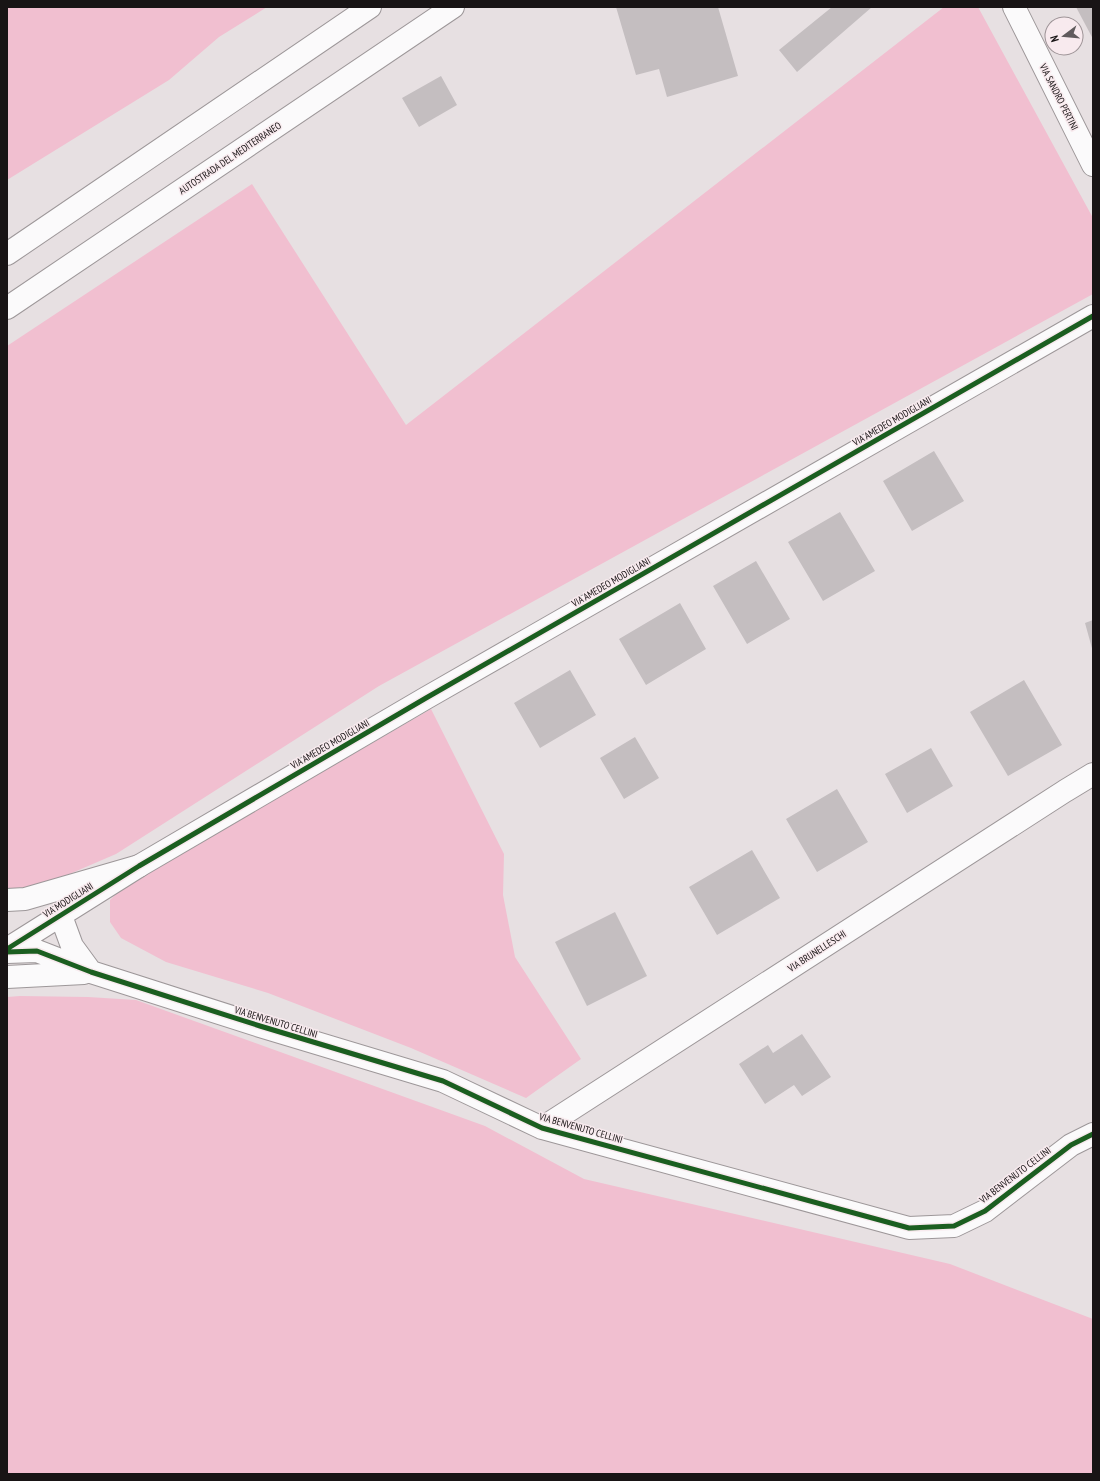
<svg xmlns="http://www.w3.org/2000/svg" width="1100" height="1481" font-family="'PT Sans Narrow',sans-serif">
	<rect width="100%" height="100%" fill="#e7e0e2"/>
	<path fill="#f1bfd0" d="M7,7H267L219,37L169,80L7,180Z
		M944,7H978L1093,218V294L379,686L116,854L44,885L7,889V346L252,184L406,425Z
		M431,709L504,854L503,895L515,957L581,1059L526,1098L411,1048L268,993L166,962L121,938L110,922V900L123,887Z
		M20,996L88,997L136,1000L485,1126L584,1179L950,1264L1093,1319V1474H7V997Z"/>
	<path fill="#c4bec0" d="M616,7H718L738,76L667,97L659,69L636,75Z
		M832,7H872L797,72L779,50Z
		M1076,7H1093V39Z
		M441,76L457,105L419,127L402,98Z
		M934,451L964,501L912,531L883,481Z
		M840,512L875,571L823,601L788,542Z
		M756,561L790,619L747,644L713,586Z
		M680,603L706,649L646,685L619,639Z
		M1093,620V652L1085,623Z
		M570,670L596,715L540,748L514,703Z
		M1024,680L1062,745L1008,776L970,712Z
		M635,737L659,778L624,799L600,758Z
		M931,748L953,786L907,813L885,774Z
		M837,789L868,842L817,872L786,819Z
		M752,850L780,898L717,935L689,887Z
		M615,912L647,976L587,1006L555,942Z
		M802,1034L831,1077L802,1096L794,1085L765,1104L739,1064L768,1045L773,1053Z"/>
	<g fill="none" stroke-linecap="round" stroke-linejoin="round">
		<defs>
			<path id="minor" d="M1014,7L1093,165
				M61,916L72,946L91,972
				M7,949L139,866L426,698L1093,316
				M7,952L37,951L91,972L260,1026L443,1081L542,1128L909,1228L954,1226L985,1211L1071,1145L1093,1134
				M7,977L84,973
				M542,1128L1065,791L1093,774"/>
			<path id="secondary" d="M7,900L25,899L139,866"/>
			<path id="motorway" d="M7,254L370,7
				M7,308L453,7"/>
		</defs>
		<use href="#minor" stroke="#9d9799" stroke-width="24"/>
		<use href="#secondary" stroke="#9d9799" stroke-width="24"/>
		<use href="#motorway" stroke="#9d9799" stroke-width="24"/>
		<use href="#minor" stroke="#fbfafb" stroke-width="22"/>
		<use href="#secondary" stroke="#fbfafb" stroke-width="22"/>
		<use href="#motorway" stroke="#fbfafb" stroke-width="22"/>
		<defs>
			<path id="cycleway" d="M7,949L139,866L426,698L1093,316
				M7,952L37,951L91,972L260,1026L443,1081L542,1128L909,1228L954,1226L985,1211L1071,1145L1093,1134"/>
		</defs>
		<use href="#cycleway" stroke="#f8eaee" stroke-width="8"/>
		<use href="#cycleway" stroke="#1b5e20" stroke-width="5"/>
	</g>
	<g text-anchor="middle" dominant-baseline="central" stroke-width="3" stroke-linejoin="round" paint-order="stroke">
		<g font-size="10" fill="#181415" stroke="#f8eaee">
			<text transform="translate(1059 97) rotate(63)">VIA SANDRO PERTINI</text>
			<text transform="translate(230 158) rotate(-34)">AUTOSTRADA DEL MEDITERRANEO</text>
			<text transform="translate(892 421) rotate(-30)">VIA AMEDEO MODIGLIANI</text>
			<text transform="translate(611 582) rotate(-30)">VIA AMEDEO MODIGLIANI</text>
			<text transform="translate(330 744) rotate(-30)">VIA AMEDEO MODIGLIANI</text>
			<text transform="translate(68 900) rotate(-32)">VIA MODIGLIANI</text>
			<text transform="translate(817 951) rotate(-33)">VIA BRUNELLESCHI</text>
			<text transform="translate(276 1022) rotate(17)">VIA BENVENUTO CELLINI</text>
			<text transform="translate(581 1128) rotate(16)">VIA BENVENUTO CELLINI</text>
			<text transform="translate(1015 1175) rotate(-37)">VIA BENVENUTO CELLINI</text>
		</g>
	</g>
	<rect width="1100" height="1481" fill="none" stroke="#181415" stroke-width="16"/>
	<g transform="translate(1064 36) rotate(254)"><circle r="19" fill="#f8eaee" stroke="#9e9497"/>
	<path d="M0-3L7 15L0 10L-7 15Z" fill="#605b5d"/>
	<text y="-6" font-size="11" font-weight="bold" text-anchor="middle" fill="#181415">N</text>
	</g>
</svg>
